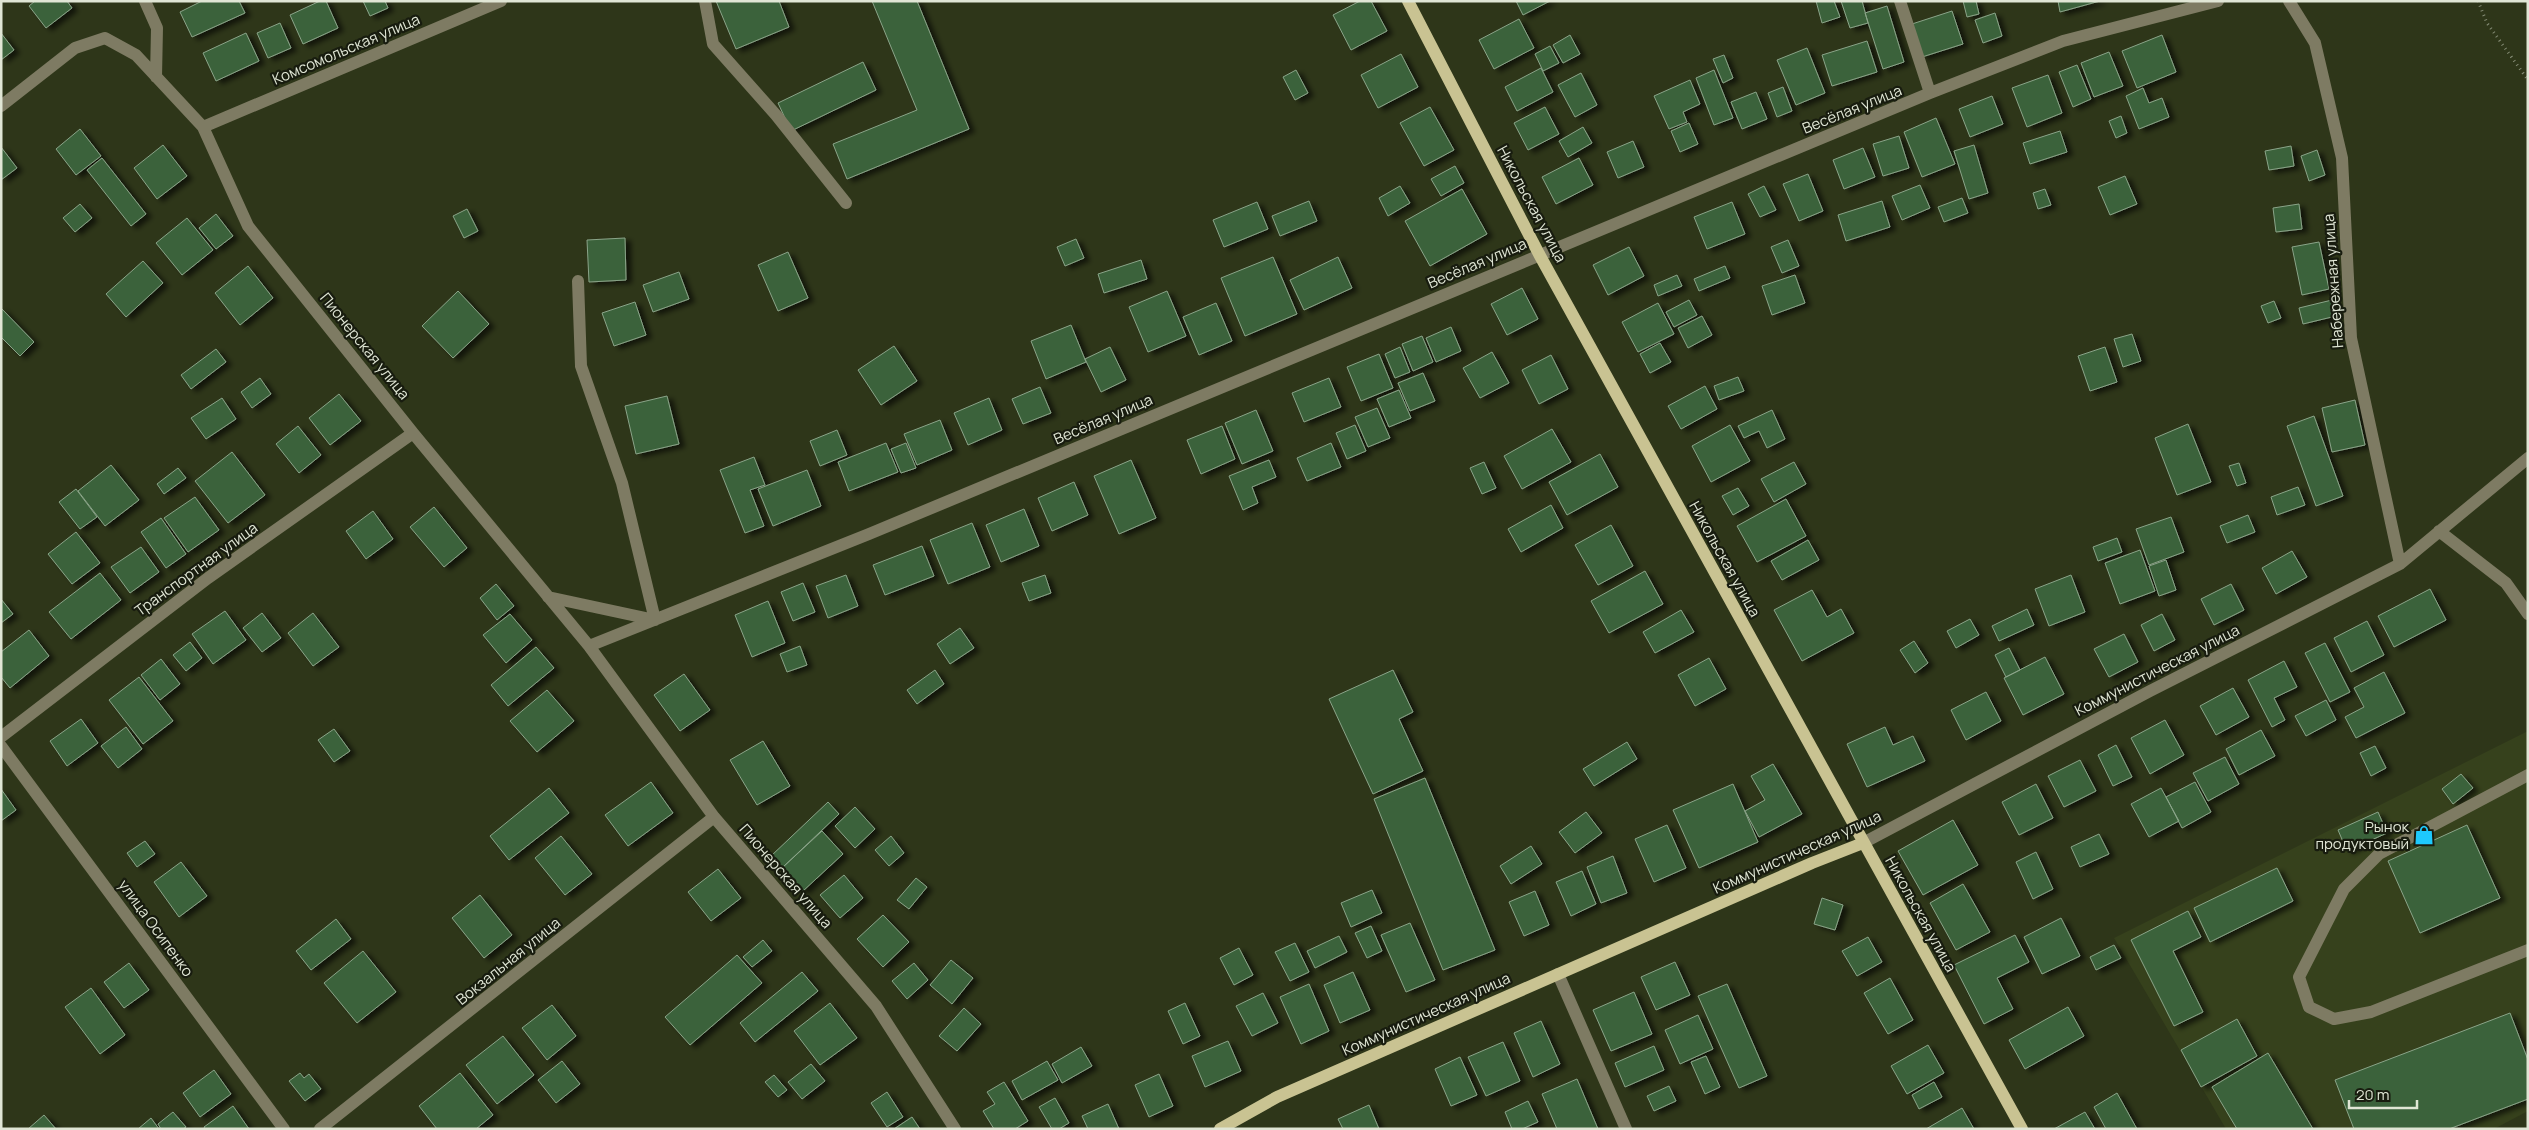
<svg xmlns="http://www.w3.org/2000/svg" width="2529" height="1130" font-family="Manrope,sans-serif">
	<defs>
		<filter id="shadow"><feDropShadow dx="5.5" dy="3" stdDeviation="2.5" flood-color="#0009"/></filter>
	</defs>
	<rect width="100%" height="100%" fill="#2e3619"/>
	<path fill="#36411c" d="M2528,731V1111L2494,1129H2226L2114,938Z"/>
	<path fill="#3b623a" stroke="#8aa489" filter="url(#shadow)" d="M35,1H67L72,8L46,28L29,6Z
		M202,1H239L245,13L192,37L180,12Z
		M320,1H326L338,28L303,44L290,15Z
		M363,1H385L388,8L370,16Z
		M716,1H779L789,27L736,49Z
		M872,1H917L969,129L847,179L833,144L917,110Z
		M1360,1H1371L1387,31L1351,50L1333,15Z
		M1516,1H1550L1523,15Z
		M1816,1H1834L1840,17L1822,23Z
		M1841,1H1862L1868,23L1850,28Z
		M1963,1H1976L1979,14L1967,17Z
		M2058,1H2100L2060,12Z
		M1887,6L1904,62L1883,69L1865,13Z
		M1952,11L1963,44L1922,57L1912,24Z
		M1995,13L2002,36L1983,43L1975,20Z
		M1519,19L1534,48L1494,69L1479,40Z
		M280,23L291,48L268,58L257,33Z
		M1,33L14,50L1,60Z
		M246,33L259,61L216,81L203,53Z
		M1570,35L1580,54L1563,63L1553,45Z
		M2162,35L2176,72L2137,88L2122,51Z
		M1867,41L1877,72L1832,86L1822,55Z
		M1550,46L1559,63L1543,71L1535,54Z
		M1807,48L1825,93L1796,105L1777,60Z
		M2109,52L2123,86L2094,97L2081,63Z
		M1401,54L1418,87L1378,108L1361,75Z
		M1724,55L1733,78L1723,83L1713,59Z
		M863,62L876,90L791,131L778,103Z
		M2077,65L2091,99L2073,107L2059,72Z
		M1541,68L1553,92L1517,111L1505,87Z
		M1296,70L1308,93L1295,100L1283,77Z
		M1714,70L1733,118L1714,125L1696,78Z
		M1581,73L1597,105L1575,117L1558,85Z
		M2048,75L2062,113L2027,127L2012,88Z
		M1690,80L1700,104L1683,112L1687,122L1669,129L1654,96Z
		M1783,87L1792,111L1777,117L1768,93Z
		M2143,88L2149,103L2162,98L2169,117L2139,129L2126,96Z
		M1756,92L1767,119L1742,129L1731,102Z
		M1992,96L2003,124L1970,137L1959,109Z
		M1430,107L1454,150L1424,166L1400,123Z
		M1545,107L1559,134L1528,150L1514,123Z
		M2121,116L2127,133L2116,138L2109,121Z
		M1936,118L1955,164L1922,177L1904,132Z
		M1689,123L1698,144L1680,152L1671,131Z
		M1583,127L1592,143L1568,157L1559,141Z
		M80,129L101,156L76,175L56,149Z
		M2060,131L2067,152L2030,164L2023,143Z
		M1899,136L1909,168L1883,176L1873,144Z
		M1633,141L1644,167L1618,178L1607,152Z
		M163,145L187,176L157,199L134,168Z
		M1974,145L1988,193L1969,199L1954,151Z
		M2291,146L2294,166L2269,170L2265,151Z
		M1,147L17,168L1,180Z
		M1863,148L1875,177L1844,189L1833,160Z
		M2317,150L2325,175L2309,181L2301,156Z
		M102,158L146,214L131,226L87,170Z
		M1579,158L1593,185L1556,204L1542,177Z
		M1455,166L1464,183L1441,196L1431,179Z
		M1808,174L1823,211L1799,221L1783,184Z
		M2125,176L2137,204L2110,215L2098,187Z
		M1920,185L1930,208L1902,220L1892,196Z
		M1400,186L1410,203L1388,216L1379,198Z
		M1764,186L1776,210L1760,217L1748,194Z
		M1462,189L1487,234L1430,266L1405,221Z
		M2045,189L2051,205L2038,209L2033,193Z
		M1962,198L1968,213L1944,222L1938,207Z
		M1309,201L1317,221L1280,236L1272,216Z
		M1882,201L1890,227L1846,241L1838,215Z
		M1257,202L1268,229L1224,247L1213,220Z
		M1732,202L1745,234L1707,249L1694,217Z
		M80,204L92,218L75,232L63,218Z
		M2299,204L2302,229L2276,232L2273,208Z
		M467,209L478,231L464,238L453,216Z
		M216,214L233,236L216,249L199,228Z
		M187,218L213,250L182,275L156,243Z
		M625,238L626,280L589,282L587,240Z
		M1076,239L1084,258L1065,266L1057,247Z
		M1788,240L1799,266L1782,273L1771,247Z
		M2319,242L2329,289L2302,295L2292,247Z
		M1629,247L1644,276L1608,295L1593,265Z
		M788,252L808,298L778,311L758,265Z
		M1273,257L1297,314L1245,336L1221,278Z
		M1338,257L1352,288L1304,310L1290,280Z
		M1141,260L1147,279L1104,293L1098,274Z
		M143,261L163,283L126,317L106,294Z
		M248,266L273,298L240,325L215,293Z
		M1725,266L1730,278L1699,291L1694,279Z
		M679,272L689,299L653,312L643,285Z
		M1677,275L1682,286L1658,296L1654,285Z
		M1795,275L1805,303L1772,315L1762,286Z
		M1522,288L1538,319L1507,335L1491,304Z
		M458,291L489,324L453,358L422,326Z
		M1167,291L1186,336L1148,352L1129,307Z
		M1689,300L1697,315L1674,327L1666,312Z
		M2332,300L2336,316L2303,324L2299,308Z
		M2274,301L2281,318L2268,323L2261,306Z
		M635,302L646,335L614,346L602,313Z
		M1216,303L1232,341L1199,355L1183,317Z
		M1658,303L1674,334L1638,352L1622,322Z
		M1,308L34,342L20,356L1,337Z
		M1702,316L1712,335L1688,348L1678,328Z
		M1071,325L1086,362L1046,379L1031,341Z
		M1451,327L1461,351L1436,362L1426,338Z
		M2132,334L2141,361L2123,367L2114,339Z
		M1422,336L1433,362L1413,371L1402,344Z
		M1660,343L1671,362L1650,373L1640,354Z
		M894,346L917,381L881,405L858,370Z
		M1110,347L1126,380L1101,392L1085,359Z
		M1400,347L1410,372L1395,378L1385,354Z
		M2105,347L2117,382L2090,391L2078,356Z
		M216,349L226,362L191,389L181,375Z
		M1492,352L1509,383L1480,398L1463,368Z
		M1379,354L1393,388L1361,401L1347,367Z
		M1551,355L1568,389L1539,404L1522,370Z
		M1423,373L1435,401L1410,411L1398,383Z
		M1738,377L1744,391L1719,400L1714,386Z
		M260,378L271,394L252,408L241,392Z
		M1329,378L1341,407L1304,422L1292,393Z
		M1705,386L1717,409L1681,429L1668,406Z
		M1040,387L1051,413L1023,424L1012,399Z
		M1399,390L1411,418L1389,427L1377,399Z
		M339,394L361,421L330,445L309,418Z
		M667,396L679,444L636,454L625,406Z
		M222,398L236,419L206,439L191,418Z
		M989,398L1002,430L968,445L954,413Z
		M2355,400L2365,445L2332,452L2322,408Z
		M1377,408L1390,438L1368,447L1355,417Z
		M1256,410L1273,451L1242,464L1225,423Z
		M1772,410L1785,439L1767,448L1759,431L1744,438L1738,426Z
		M2314,416L2343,496L2316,506L2287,426Z
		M940,420L952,450L917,465L904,434Z
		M2188,424L2211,482L2177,495L2155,438Z
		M1355,425L1366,451L1347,459L1336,433Z
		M1730,425L1750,461L1711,482L1692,446Z
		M298,426L321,455L299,473L276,444Z
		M1222,426L1235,459L1201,474L1187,440Z
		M1552,429L1571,462L1522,489L1504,456Z
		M837,430L847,455L820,466L810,441Z
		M886,443L898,472L849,491L838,462Z
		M906,443L916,468L901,473L891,449Z
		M1331,443L1341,467L1307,481L1297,458Z
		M232,452L265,495L228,523L195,481Z
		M1600,454L1618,487L1567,515L1549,482Z
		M754,457L765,485L750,490L764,526L745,533L720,470Z
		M1131,460L1156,518L1119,534L1094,476Z
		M1269,460L1276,477L1252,487L1258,503L1243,510L1229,476Z
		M1484,462L1496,488L1482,494L1470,468Z
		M1794,462L1806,484L1774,502L1761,479Z
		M2239,463L2246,483L2237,486L2229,466Z
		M111,465L139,500L105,526L78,491Z
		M178,468L186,478L164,494L157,484Z
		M807,470L821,506L773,526L758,489Z
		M1074,482L1088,515L1052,531L1038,498Z
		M2298,487L2305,505L2277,515L2271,497Z
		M1738,488L1749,506L1733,515L1722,496Z
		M76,489L97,517L80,529L59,502Z
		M195,497L219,530L188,552L164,518Z
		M1786,499L1806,536L1757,562L1737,526Z
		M1551,505L1563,528L1521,552L1508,529Z
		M434,507L467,548L444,567L410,527Z
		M1024,509L1039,546L1001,562L986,525Z
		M373,511L393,539L366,559L346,531Z
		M2248,515L2255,532L2227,543L2220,526Z
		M2171,517L2184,552L2149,565L2136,529Z
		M161,518L186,554L166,568L141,532Z
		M972,523L990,567L948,584L930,540Z
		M1611,525L1633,566L1598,585L1575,545Z
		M76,532L100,563L72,584L48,554Z
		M2117,538L2122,552L2098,561L2093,547Z
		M1808,540L1819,560L1782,580L1771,561Z
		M922,546L934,576L885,595L873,565Z
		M141,547L159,572L130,593L111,567Z
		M2140,550L2155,591L2120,604L2105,563Z
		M2292,551L2307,577L2276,594L2262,568Z
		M2166,560L2176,590L2159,596L2149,566Z
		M1645,571L1663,604L1609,633L1591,601Z
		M100,573L121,600L71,639L49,612Z
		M846,575L858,606L828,618L816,586Z
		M1045,575L1051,593L1029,601L1022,583Z
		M2071,575L2085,612L2049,626L2035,589Z
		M803,583L815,612L793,621L781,592Z
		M496,584L514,606L497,620L480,598Z
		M2231,584L2244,610L2214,625L2201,599Z
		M2430,589L2446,620L2394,647L2378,616Z
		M1812,590L1827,617L1841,609L1854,633L1802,661L1774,610Z
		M1,599L13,614L1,623Z
		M768,601L785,643L752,657L735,615Z
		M2027,609L2034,625L1999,641L1992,626Z
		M1681,610L1694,632L1655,653L1643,632Z
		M225,611L246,640L213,664L192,634Z
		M262,613L281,638L262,652L243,628Z
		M313,613L339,647L313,666L288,633Z
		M510,614L532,640L506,663L483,635Z
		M2162,614L2175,640L2154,651L2141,625Z
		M1970,619L1979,635L1956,648L1947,631Z
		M2367,621L2384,655L2351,672L2334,638Z
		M960,628L974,648L950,664L937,644Z
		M29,630L49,656L10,688L1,677V652Z
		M2124,634L2138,662L2109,677L2094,649Z
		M1914,641L1928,663L1915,673L1900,650Z
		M190,642L202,658L186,671L173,655Z
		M2325,643L2350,692L2330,702L2305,653Z
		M800,646L807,665L787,672L780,654Z
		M536,647L554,668L508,706L491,685Z
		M2009,648L2020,670L2006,677L1995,655Z
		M2045,657L2064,694L2023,715L2004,678Z
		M1709,658L1726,689L1695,706L1678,675Z
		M161,659L180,684L160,700L141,675Z
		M2284,661L2297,687L2274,698L2285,720L2272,727L2248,680Z
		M935,670L944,684L917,704L907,690Z
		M1393,670L1413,712L1399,719L1423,771L1373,794L1329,699Z
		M2384,672L2405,713L2356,738L2345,717L2364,707L2354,688Z
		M684,674L710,710L680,731L654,695Z
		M139,677L173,721L143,744L109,700Z
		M2233,688L2249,717L2216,735L2200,706Z
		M547,690L574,721L537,752L510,721Z
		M1986,692L2001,721L1966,740L1951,710Z
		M2326,700L2336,720L2306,736L2295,716Z
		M81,719L98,743L67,766L50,741Z
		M2165,720L2184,755L2150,774L2131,738Z
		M126,727L142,749L118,768L101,746Z
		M1885,727L1893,745L1913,736L1925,761L1867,787L1847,744Z
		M334,729L350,751L334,762L318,740Z
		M2261,730L2275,756L2239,775L2226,749Z
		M763,741L790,786L757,805L730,760Z
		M1627,742L1637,759L1594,786L1583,769Z
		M2116,745L2132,777L2113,786L2098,755Z
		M2375,746L2386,768L2371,776L2360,753Z
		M2225,757L2239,784L2208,801L2193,773Z
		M2080,760L2096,791L2064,807L2048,776Z
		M1773,764L1802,814L1759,837L1745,811L1765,800L1751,776Z
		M2461,774L2473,788L2453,804L2442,789Z
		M1425,778L1495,950L1443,970L1374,799Z
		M651,782L673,813L628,846L605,815Z
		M2195,782L2211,812L2182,828L2166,797Z
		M1733,784L1758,842L1699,868L1673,810Z
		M2036,784L2053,818L2019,835L2002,802Z
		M549,788L569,813L509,860L490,836Z
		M2161,788L2179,821L2149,837L2131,804Z
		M1,789L16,810L1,821Z
		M828,802L839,814L782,868L771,856Z
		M855,807L875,829L855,848L835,826Z
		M1586,812L1602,833L1575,853L1559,832Z
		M2378,812L2387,833L2347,851L2338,830Z
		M1953,820L1978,865L1923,895L1898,851Z
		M1667,825L1686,868L1654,882L1635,839Z
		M2467,825L2500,898L2420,933L2388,861Z
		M822,831L843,854L803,891L782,868Z
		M2099,834L2109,854L2080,867L2071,847Z
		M561,836L592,874L565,895L535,858Z
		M891,836L904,853L889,866L875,850Z
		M145,841L155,854L137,867L127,853Z
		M1531,846L1542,864L1511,884L1500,866Z
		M2036,852L2053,889L2033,899L2016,862Z
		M1613,856L1627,893L1601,903L1587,867Z
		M181,862L207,896L179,917L154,882Z
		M2277,868L2293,901L2210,942L2194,908Z
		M718,869L741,898L711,921L688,892Z
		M1582,871L1596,904L1571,916L1556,882Z
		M844,875L863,898L840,918L820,895Z
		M916,878L927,887L909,909L897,900Z
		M1963,884L1990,932L1956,950L1930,903Z
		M1372,890L1382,913L1351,927L1341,903Z
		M1535,891L1549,925L1524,936L1509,902Z
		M480,895L512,935L484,958L452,918Z
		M1822,898L1843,905L1835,930L1814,924Z
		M2188,911L2201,937L2173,951L2203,1012L2174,1026L2131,940Z
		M883,915L909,942L883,967L857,939Z
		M2061,918L2080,956L2042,974L2024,937Z
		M336,919L351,939L311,970L296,951Z
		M1410,923L1435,980L1406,992L1381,935Z
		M1371,926L1382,951L1367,958L1355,933Z
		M2015,935L2029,962L1997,978L2013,1009L1984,1024L1954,965Z
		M1339,936L1347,952L1315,968L1307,951Z
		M1868,937L1882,962L1857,976L1842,951Z
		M763,940L772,951L752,967L743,957Z
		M1295,943L1309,972L1290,981L1275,952Z
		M2114,945L2121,958L2096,970L2090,957Z
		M1239,948L1253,975L1234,985L1220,958Z
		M363,951L396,992L357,1023L324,983Z
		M737,955L762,983L690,1045L665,1017Z
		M951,960L973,978L952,1004L930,985Z
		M1675,962L1690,995L1656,1010L1641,977Z
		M129,963L149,990L124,1008L104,982Z
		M914,963L928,980L907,999L892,981Z
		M802,972L818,991L755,1042L740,1023Z
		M1353,972L1370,1010L1340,1023L1324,985Z
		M1890,978L1913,1020L1888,1034L1864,993Z
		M1309,984L1329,1031L1301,1044L1280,997Z
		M1727,984L1767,1076L1739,1088L1698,996Z
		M91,988L125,1035L100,1054L65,1007Z
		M1634,992L1652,1034L1611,1051L1593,1010Z
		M1263,993L1278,1023L1252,1036L1236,1006Z
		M830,1003L857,1038L820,1065L794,1031Z
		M1185,1003L1200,1036L1183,1044L1168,1011Z
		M552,1005L576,1036L547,1060L522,1028Z
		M2068,1007L2084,1036L2025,1069L2009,1040Z
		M964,1008L981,1024L957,1051L939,1036Z
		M2510,1013L2528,1060V1099L2449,1129H2354L2335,1080Z
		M1698,1015L1713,1049L1680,1064L1665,1030Z
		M2237,1019L2257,1056L2201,1087L2181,1050Z
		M1541,1021L1560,1064L1533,1077L1514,1033Z
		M503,1036L534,1075L497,1104L466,1065Z
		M1228,1041L1241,1071L1205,1087L1192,1056Z
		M1503,1042L1520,1081L1486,1096L1468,1057Z
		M1928,1045L1944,1073L1907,1094L1891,1066Z
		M1654,1046L1664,1070L1625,1087L1615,1063Z
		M1081,1047L1092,1066L1062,1083L1052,1064Z
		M2268,1053L2313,1129H2237L2212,1087Z
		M1706,1056L1720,1087L1705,1094L1691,1062Z
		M1460,1057L1477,1095L1451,1106L1435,1069Z
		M562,1061L580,1084L556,1103L538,1080Z
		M1047,1061L1058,1080L1022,1100L1012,1081Z
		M811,1064L825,1081L802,1099L788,1082Z
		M214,1070L231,1094L200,1117L183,1093Z
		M300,1073L304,1078L309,1074L321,1089L305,1101L289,1081Z
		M460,1073L493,1115L476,1129H437L419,1106Z
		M1159,1074L1173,1106L1149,1117L1135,1085Z
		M774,1075L787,1090L778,1097L765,1082Z
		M1577,1079L1598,1129H1557L1542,1094Z
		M1004,1082L1028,1121L1015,1129H994L983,1111L995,1104L987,1092Z
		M1934,1082L1942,1097L1919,1109L1912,1095Z
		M1669,1086L1676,1101L1654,1111L1647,1096Z
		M887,1092L903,1117L887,1127L871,1103Z
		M2117,1093L2137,1129H2106L2094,1107Z
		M1055,1098L1069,1123L1059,1129H1052L1039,1107Z
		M1528,1101L1538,1122L1522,1129H1512L1505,1112Z
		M1108,1104L1119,1129H1088L1082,1116Z
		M1369,1105L1379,1129H1343L1338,1119Z
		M233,1106L249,1129H205L204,1127Z
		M1962,1108L1974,1129H1926Z
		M173,1112L186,1127L183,1129H161L158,1124Z
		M2085,1112L2095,1129H2054Z
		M44,1115L56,1129H28Z
		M912,1117L920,1129H894Z
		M151,1118L159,1129H138Z"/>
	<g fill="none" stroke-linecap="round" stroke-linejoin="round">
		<path stroke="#858c75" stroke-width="3" stroke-dasharray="1 4" stroke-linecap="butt" d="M2478,1L2487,23L2528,80"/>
		<path stroke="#7e7b63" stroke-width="12" d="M145,1L157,28L156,77
			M705,1L713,44L776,115L846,203
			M1900,1L1930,93
			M2289,1L2315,43L2342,158L2351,338L2400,564
			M1,106L75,48L105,38L136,55L203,127L248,226L413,433L589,646L714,817L876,1006L955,1129
			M203,127L501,1
			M2439,531L2506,583L2528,614
			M548,597L655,620L622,483L581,366L578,281
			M589,646L869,534L1930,93L2063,41L2218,1
			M1,737L208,578L413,433
			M1,746L284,1129
			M2528,775L2379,854L2344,889L2299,977L2309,1007L2334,1019L2371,1012L2528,950
			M1863,843L2150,691L2400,564L2528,458
			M1558,974L1626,1129
			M320,1129L714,817"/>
		<path stroke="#c9c392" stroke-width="12" d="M1408,1L1539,254L2022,1129
			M1220,1129L1277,1097L1812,863L1863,843"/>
	</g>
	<defs>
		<symbol id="shop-bare" viewBox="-9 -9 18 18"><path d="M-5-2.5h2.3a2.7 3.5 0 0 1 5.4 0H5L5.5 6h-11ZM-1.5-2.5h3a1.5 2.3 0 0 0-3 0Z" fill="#1ec9fd" stroke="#181c0f" stroke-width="2.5" paint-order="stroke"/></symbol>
	</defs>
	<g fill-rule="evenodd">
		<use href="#shop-bare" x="2410" y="821" width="28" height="28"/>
	</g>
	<g text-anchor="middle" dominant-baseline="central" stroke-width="4.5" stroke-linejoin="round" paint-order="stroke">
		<g font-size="15" fill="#e0e6d5" stroke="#181c0f">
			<text transform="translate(346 49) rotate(-23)">Комсомольская улица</text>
			<text transform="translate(1852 109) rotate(-22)">Весёлая улица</text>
			<text transform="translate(1532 204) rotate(62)">Никольская улица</text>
			<text transform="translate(1477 263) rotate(-23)">Весёлая улица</text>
			<text transform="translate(2333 281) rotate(-94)">Набережная улица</text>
			<text transform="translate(365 346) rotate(51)">Пионерская улица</text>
			<text transform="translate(1103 419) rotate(-23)">Весёлая улица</text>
			<text transform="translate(1725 559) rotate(61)">Никольская улица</text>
			<text transform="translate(196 569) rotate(-36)">Транспортная улица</text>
			<text transform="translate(2157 670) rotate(-27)">Коммунистическая улица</text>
			<text transform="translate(1797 852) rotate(-24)">Коммунистическая улица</text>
			<text transform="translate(786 876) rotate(49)">Пионерская улица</text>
			<text transform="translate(1921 914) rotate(61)">Никольская улица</text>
			<text transform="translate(156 928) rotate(54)">улица Осипенко</text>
			<text transform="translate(508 961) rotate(-39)">Вокзальная улица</text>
			<text transform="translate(1426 1014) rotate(-24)">Коммунистическая улица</text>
		</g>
		<g font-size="15" fill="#e0e6d5" stroke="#181c0f" text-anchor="end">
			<text x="2409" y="826">Рынок<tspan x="2409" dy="17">продуктовый</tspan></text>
		</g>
	</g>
	<rect width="2529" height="1130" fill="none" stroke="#e0e6d5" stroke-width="5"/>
	<path d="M2349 1100v8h68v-8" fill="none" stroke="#e0e6d5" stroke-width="2.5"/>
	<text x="2356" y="1100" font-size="15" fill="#e0e6d5" stroke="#181c0f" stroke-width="4" paint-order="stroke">20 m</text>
</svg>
